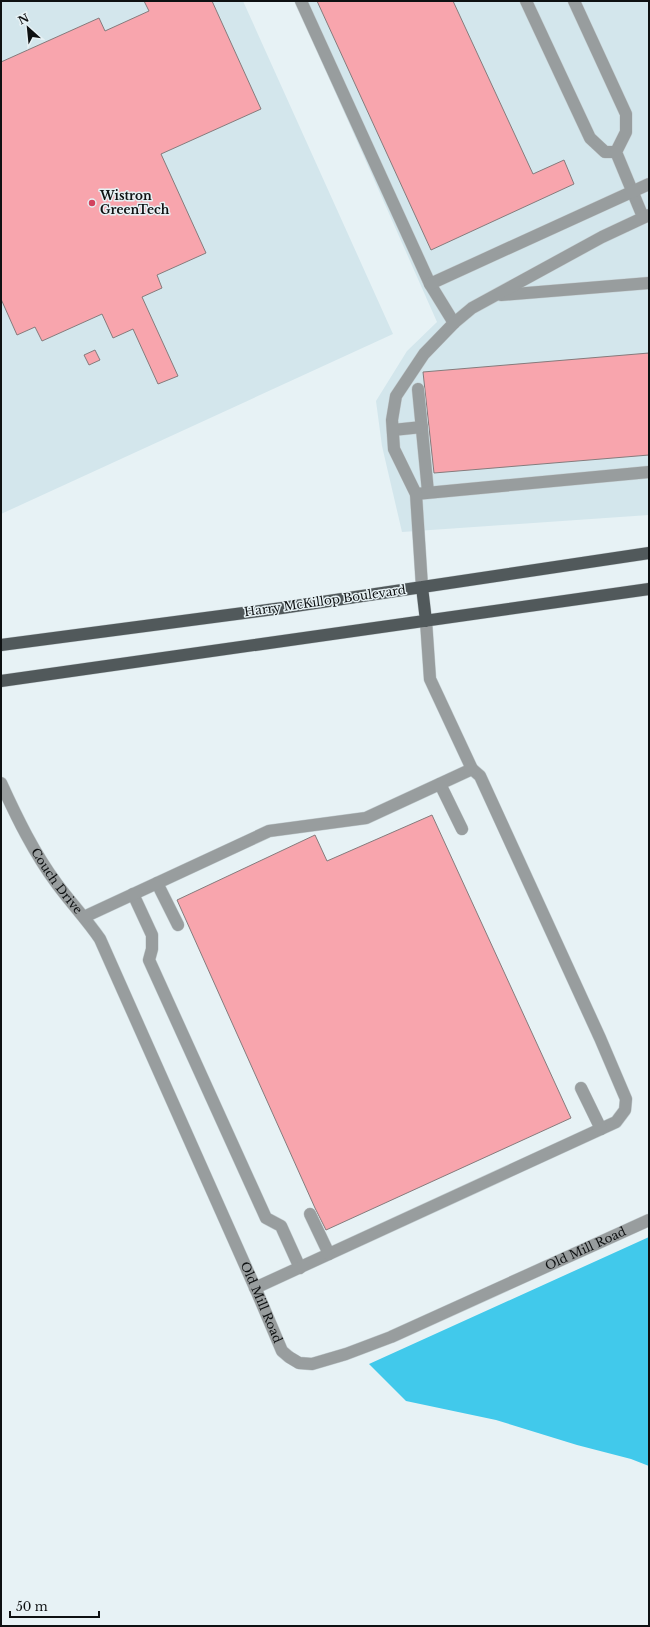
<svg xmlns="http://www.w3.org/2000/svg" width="650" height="1627" viewBox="0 0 650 1627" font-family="'Libre Baskerville',serif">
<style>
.built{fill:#d3e6ec}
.forest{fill:#41c9eb}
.building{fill:#f8a5ad;stroke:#857b7c}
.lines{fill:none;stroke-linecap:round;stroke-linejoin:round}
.minor-casing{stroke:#c4ced1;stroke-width:13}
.major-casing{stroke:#c4ced1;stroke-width:13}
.minor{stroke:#989d9e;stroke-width:12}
.major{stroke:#51595b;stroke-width:12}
.poi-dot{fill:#d2425e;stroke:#e7f2f5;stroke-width:1.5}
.labels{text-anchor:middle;stroke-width:3;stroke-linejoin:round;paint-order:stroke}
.poi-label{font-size:12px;font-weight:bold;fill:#0e1112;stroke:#e7f2f5;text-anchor:start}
.street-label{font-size:12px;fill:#0e1112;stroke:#e7f2f5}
</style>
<rect width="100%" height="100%" fill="#e7f2f5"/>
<!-- built -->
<path class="built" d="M1 1H243L393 334 1 514Z
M295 1H649V515L402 532 382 446 376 401 407 351 437 322Z"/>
<!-- forest -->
<path class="forest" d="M649 1237V1466L631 1459 577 1445 496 1420 406 1401 369 1364Z"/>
<!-- building -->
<path class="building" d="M144 1H212L261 109 161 154 206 253 157 275 162 288 142 297 178 376 158 384 133 329 113 338 102 314 42 341 35 327 17 335 1 299V62L99 18 105 31 149 11Z
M317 1H453L533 174 564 160 574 184 431 250Z
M95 350 100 360 89 365 84 355Z
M649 353V455L434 473 423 372Z
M432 815 571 1118 326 1230 315 1208 177 900 315 835 327 861Z"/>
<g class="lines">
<defs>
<g id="minor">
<path d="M301 1 430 284 454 323"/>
<path d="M526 1 590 138 605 152H616"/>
<path d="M574 1 626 114V132L616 152 643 217"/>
<path d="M430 284 649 184"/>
<path d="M501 295 649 283"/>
<path d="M418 389 428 492"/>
<path d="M393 430 422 427"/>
<path d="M416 494 649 472"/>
<path d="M422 587 416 494 394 449 392 420 396 396 424 354 454 323 472 308 602 237 649 215"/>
<path d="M426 621 430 679 472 769"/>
<path id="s1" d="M1 783C17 818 34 853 57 884 71 903 87 920 100 939L257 1292 282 1351 289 1357 299 1363 312 1364 346 1354 391 1337 649 1220"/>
<path d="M440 784 462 829"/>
<path d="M157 883 178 925"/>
<path d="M133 894 152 935V949L149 960 266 1218 281 1226 300 1268"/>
<path d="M84 917 269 831 366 818 472 769 480 776 600 1038 626 1099 625 1110 616 1122 255 1288"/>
<path d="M581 1088 601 1129"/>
<path d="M310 1214 329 1254"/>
</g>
<path id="major" d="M422 587 426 621
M1 645 282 608 649 553
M1 681 649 589"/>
</defs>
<!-- minor casing -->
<use href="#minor" class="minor-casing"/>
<!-- major casing -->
<use href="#major" class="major-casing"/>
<!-- minor -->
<use href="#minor" class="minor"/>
<!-- major -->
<use href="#major" class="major"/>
</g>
<!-- markers -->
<circle class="poi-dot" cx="92" cy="203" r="4"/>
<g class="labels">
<!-- poi labels -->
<g class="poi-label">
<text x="100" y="200">Wistron<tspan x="100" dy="14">GreenTech</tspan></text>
</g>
<!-- street labels -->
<g class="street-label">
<text transform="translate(325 601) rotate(-8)" y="4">Harry McKillop Boulevard</text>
<text dy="4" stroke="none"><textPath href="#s1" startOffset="113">Couch Drive</textPath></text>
<text dy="4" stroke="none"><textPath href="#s1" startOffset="967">Old Mill Road</textPath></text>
<text dy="4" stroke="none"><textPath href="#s1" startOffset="583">Old Mill Road</textPath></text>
</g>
</g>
<!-- border -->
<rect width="650" height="1627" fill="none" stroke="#0e1112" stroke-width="4"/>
<!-- north arrow -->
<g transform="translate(28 28) rotate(333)" stroke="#e7f2f5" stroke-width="3" paint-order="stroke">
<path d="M0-3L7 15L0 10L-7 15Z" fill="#0e1112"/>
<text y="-6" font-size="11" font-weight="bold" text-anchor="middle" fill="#0e1112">N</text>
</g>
<!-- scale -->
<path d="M10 1611v6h89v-6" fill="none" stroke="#0e1112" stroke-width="2"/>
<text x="16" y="1611" font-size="12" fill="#0e1112" stroke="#e7f2f5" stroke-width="3" paint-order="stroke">50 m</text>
</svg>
